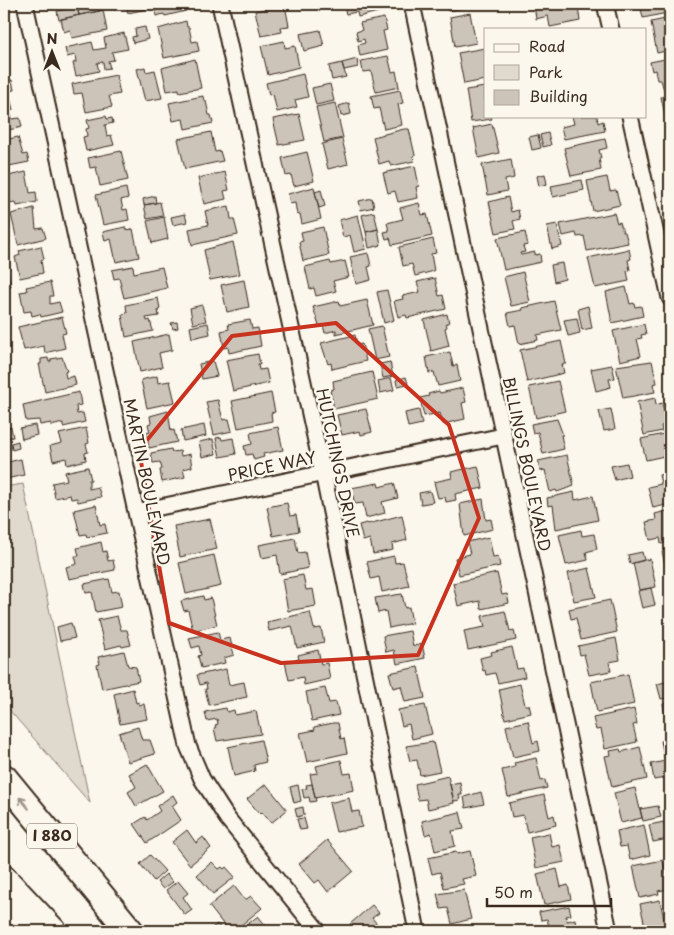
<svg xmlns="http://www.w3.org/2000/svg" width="674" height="935" viewBox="0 0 674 935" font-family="'Playpen Sans',sans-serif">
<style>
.green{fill:#dfd9ce;stroke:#8d8276}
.building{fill:#ccc4b9;stroke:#3b2a1e}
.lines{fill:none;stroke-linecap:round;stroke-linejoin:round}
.minor-casing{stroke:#3b2a1e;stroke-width:19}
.motorway-casing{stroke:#3b2a1e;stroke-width:30}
.minor{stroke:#fbf7ec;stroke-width:15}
.motorway{stroke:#fbf7ec;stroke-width:26}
.oneway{stroke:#9b9085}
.marked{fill:none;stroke:#c8321e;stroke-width:4;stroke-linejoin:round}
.labels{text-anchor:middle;stroke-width:5;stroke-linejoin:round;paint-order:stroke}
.shield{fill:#fbf7ec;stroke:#75685c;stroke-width:1}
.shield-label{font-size:15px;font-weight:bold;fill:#3b2a1e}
.street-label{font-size:16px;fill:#3b2a1e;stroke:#fbf7ec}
</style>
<rect width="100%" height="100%" fill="#fbf7ec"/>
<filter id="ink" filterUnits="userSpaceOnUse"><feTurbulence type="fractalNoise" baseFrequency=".02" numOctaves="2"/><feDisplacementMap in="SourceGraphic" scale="10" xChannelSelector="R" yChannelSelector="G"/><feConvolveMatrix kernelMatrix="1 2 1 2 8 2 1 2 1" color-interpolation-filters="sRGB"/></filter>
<g filter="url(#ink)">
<!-- green -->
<path class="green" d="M23 484 90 803 4 704V487Z"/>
<!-- building -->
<path class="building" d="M86 4H100V11L79 15 77 7Z
M113 4H122L123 7 114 10Z
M126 4H146L147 9 128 13Z
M154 4H184L186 11 165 16 164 14 156 16Z
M343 4H381L382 11 358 17 357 12 346 14Z
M446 4H482L448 11Z
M534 4H566L567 9 578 7 580 21 550 27 548 16 536 19Z
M640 4H665L667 13 643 18Z
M285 5 289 26 281 27 282 32 261 36 255 11Z
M77 7 79 15 59 20 57 11Z
M103 10 107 31 72 38 70 30 64 32 61 19Z
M470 13 476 43 455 47 450 17Z
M384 18 387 30 383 31 387 50 360 56 358 45 365 43 364 39 358 41 356 32 362 30 360 23Z
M670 18V50L657 53 651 22Z
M186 21 187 27H189L192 42 197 41 199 51 164 58 158 29Z
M145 27 148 39 133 43 132 37 136 36 135 29Z
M320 30 324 46 304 51 300 34Z
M124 33 128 49 112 52 114 60 108 61 110 68 104 69 103 62 97 63 99 71 76 76 73 63 76 62 75 55 67 57 65 48 92 42 94 50 106 48 104 38Z
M284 41 285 48 295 46 299 67 268 75 261 46Z
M4 43 7 53 4 54Z
M485 48V80L464 84 458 53Z
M388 56 392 72 396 71 399 87 376 92 371 71 363 72 361 61Z
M670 58V89L664 90 661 80H657L655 70 652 71 650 62Z
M195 59 201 88 179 92V89L167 91 162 68Z
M357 59 358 67 344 70 342 63Z
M342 63 346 77 332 80 329 66Z
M145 67 146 72 155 70 162 98 145 101 137 69Z
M4 69 7 81 12 80 14 90 4 92Z
M303 74 308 97 295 100 297 107 277 112 273 94 269 95 266 83Z
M116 75 120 94 109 96 112 107 86 112 82 93 74 94 72 84Z
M330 84 334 101 316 105 312 88Z
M485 87V116H491L492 119 471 122 466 90Z
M400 90 403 103 398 104 402 125 384 129 379 108 374 109 371 96Z
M670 95V128L668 129 661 97Z
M203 96 204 102 206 101 209 115H211L213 123 185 129 183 119 173 121 169 103Z
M10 97 13 110 10 111 12 119 20 118 22 127 4 131V98Z
M335 103 343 138 324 142 316 107Z
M349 103 351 114 341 116 339 106Z
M299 114 305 140 279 145 273 119Z
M106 116 107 119 112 118 113 123 105 125 107 136 111 135 114 145 86 151 83 137 87 136 86 129 89 128 87 120Z
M572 116H597L598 123 603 121 605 131 564 139 561 127 574 124Z
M492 124 499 153 479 158 473 128Z
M404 129H409L415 155 413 156 414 161 391 166 389 161 379 164 373 137Z
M211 132 215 152 220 151 223 161 185 169 178 139Z
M548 133 551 145 543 147 540 135Z
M538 135 541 148 532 150 529 137Z
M670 135V147H668L666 136Z
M18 137 23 155 27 154 29 162 4 167V140Z
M342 139 348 164 328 169 322 144Z
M605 139 607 148 599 150 601 158H599L601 170 571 176 564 148Z
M121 151 128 180 100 186 96 167 90 168 88 158Z
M307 152 314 181 294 186 291 175 286 176 282 158Z
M511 159 514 178 505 180 507 191 488 195 482 165Z
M415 166 419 186 416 187 418 198 398 202 395 191 388 193 383 173Z
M26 172 30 193 36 192 37 202 17 206 16 202 8 203 4 177Z
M225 172 229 190 224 191 226 199 204 204 198 178Z
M545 174 547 184 539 186 537 176Z
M607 177 610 191 616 190 620 205 593 211 587 181Z
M582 180 584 190 553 197 551 186Z
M314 187 321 219 302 224 300 214 297 215 295 203 290 204 288 194Z
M126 188 128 198 121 200 123 210 127 209 129 220 103 225 96 195Z
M321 190 325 206 319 208 315 192Z
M155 196 156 203 144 205 143 199Z
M508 197 511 212 518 210 520 219 513 221 515 229 496 233 489 202Z
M372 198 374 207 361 210 359 201Z
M160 202 163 216 147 219 144 205Z
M419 203 422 215 427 214 432 236 392 245 390 238 386 239 384 232 389 231 387 223 403 219 400 208Z
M229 206 231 219H234L238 235 192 245 189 229 208 225 205 211Z
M34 208 36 229 43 228 46 238 18 245 11 214Z
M374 212 378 229 366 232 362 215Z
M614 213 617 223 620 222 623 232H625L628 243 587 251 584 236 577 237 576 233 563 236 560 224Z
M185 214 187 222 173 225 171 217Z
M358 215 366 249 354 252 350 235 343 237 339 220Z
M164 217 168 239 152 243 147 221Z
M557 224 562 246 552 249 547 226Z
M125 227 126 230 133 229 139 257 116 262 111 239 105 241 103 232Z
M323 227 329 255 303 261 299 242 303 241 301 232Z
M378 229 381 245 369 248 366 232Z
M525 232 528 245 523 246 525 252 520 253 521 255 535 252V255L540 254 541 262 504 270 497 238Z
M433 239 436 253 431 254 434 271 415 276 412 264 403 266 399 247Z
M233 242 240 274 210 280 204 250Z
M41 246 44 259 41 260 43 273 20 278 15 257 20 255 19 251Z
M629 249 631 259 628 260 630 270 627 271 629 281 595 288 588 258Z
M368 253 371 266 368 267 371 280 356 284 350 257Z
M330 261 331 264 345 261 349 277 333 281 336 291 316 296 314 288 310 289 305 267Z
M562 263 565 279 554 282 551 265Z
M133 266 134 273 162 267 167 288 124 298 119 278 114 279 112 270Z
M7 270 11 286 4 287V271Z
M523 272 530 302 511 306 504 277Z
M435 278 439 296 443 295 446 309 407 318 406 315 398 317 394 301 403 299 402 296 420 292 417 282Z
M244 280 249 307 227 312 221 285Z
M50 282 53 296H50V304L59 302 62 312 41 317 40 314 32 316 31 311 24 312 20 292 27 291 26 287Z
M626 287 630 304 634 303 635 307 641 306 643 316 612 323 606 292Z
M387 290 394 320 384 323 377 292Z
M158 298 160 309 158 310 159 316 146 318 147 321 150 320 153 331 126 337 122 315 127 313 126 305Z
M367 300 373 325 336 334V330L325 333 323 325 319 326 313 307 339 301 340 306Z
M554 301 561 330 537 335 538 340 519 344 515 325 510 326 507 313 523 310 522 308Z
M202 305 206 321 193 324 190 308Z
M588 306 592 328 582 330 578 309Z
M447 314 449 323H446L447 327 445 328 449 346 431 351 424 320Z
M62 317 66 333 62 334 65 348 45 353 44 346 24 350 18 327Z
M577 318 580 333 568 336 564 320Z
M250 320 252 329 258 328 261 346 229 353 228 347 224 348 221 331 229 329 228 324Z
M177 322 178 328 173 329 171 323Z
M208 323 210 334 192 338 190 327Z
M644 324 646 334 641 335 642 338 637 339 641 356 620 361 613 331Z
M382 326 389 357 375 360 368 329Z
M169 334 172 350 159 353 162 367 140 372 134 342Z
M355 335 357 345 362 344 366 361 332 369 331 363 328 364 321 343Z
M561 341 566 364H562L564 373 527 382 520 350Z
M450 352 453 366 457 365 460 381 438 386 434 372 429 373 426 357Z
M258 354 260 364H258L259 370 266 369 269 383 233 391 226 360Z
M62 357 67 371 65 372 66 378 74 376 76 385 45 392 39 364H41V359L48 358 49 362 51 361V359Z
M213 361 217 376 202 379 199 364Z
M652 361 657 383 653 384 655 392 623 398 616 366Z
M390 362 393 376 383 378 380 364Z
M612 365 615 378 609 379 611 387 596 391 591 369Z
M372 372 378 399 334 409 330 390 334 389 333 381Z
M157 376 158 383 170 381 175 402 147 408 141 380Z
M406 377 408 384 397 386 396 380Z
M391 378 394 390 380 393 378 381Z
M558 381 565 411 536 418 529 387Z
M463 388 466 402 462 403 465 419 443 424 440 413 424 416 420 398 429 396 428 394 439 391 440 393Z
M79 392 81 405 76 406 77 414 83 413 85 422 63 427V423L51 426V423L40 425 39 420 26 421 23 405Z
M271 393 275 412 271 413 272 421 238 428 232 401Z
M655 398 656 405 662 403 667 424 661 426 662 431 644 435 637 402Z
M218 400 223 420 229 419 232 431 214 435 206 402Z
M366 409 372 432 361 435 360 431 342 435 337 415Z
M611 409 615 429 604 431 599 411Z
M419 410 422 424 408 427 405 413Z
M168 411 171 431 174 430 177 442 149 448 146 433 150 432 148 424 151 423 150 416Z
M557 419 563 435H561L564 449 543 454 538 432 533 433 531 424Z
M35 425 37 435 22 439 20 428Z
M204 425 206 436 183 441 181 430Z
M11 427 13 437 4 439V429Z
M278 427 283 450 263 454 264 457 254 460 252 454 246 455 244 446 252 444 250 433Z
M86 428 89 443 86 444 88 452 85 453 86 460 67 465 66 458 53 461 50 446 62 443 59 434Z
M664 434 669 455 646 460 641 439Z
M221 437 222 440 233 438 236 454 220 457 216 438Z
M213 439 216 454 202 457 199 442Z
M18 441 19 448 12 450 11 443Z
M171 449 172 452 180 451 181 456 190 454 192 467 183 469 185 477 162 482 160 470 162 469 160 462 153 463 151 453Z
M567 455 574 486 557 492 556 490 550 492 545 470 540 471 538 461Z
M21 459 24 475 6 479 4 463Z
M627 463 630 476 615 480 611 466Z
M478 466 483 488 455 494 456 500 446 502 445 497 438 498 434 482 452 478 451 472Z
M88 467 91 480H89V489L98 487 101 497 78 502 77 498 71 499 70 495 55 498 52 483 67 480 65 472Z
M670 473V504L653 508 648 487 661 484 659 475Z
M378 483 379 487 394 483 398 498 382 502 385 513 366 518 363 503 355 504 351 488Z
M430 491 433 502 421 504 419 493Z
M574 492 575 500 593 496 598 520 556 529 553 505 548 506 547 498Z
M483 499 486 520 491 519 493 529 464 536 460 504Z
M287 503 290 516 296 515 299 531 273 536 267 507Z
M96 505 100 525 105 524 107 533 87 537 86 534 80 535 74 510Z
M670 510V542L661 544 660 538 650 540 646 522 656 520 655 514Z
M402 515 407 540 392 544 393 550 373 554 370 539 363 541 359 525 367 523 368 524Z
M210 519 217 549 180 557 174 526Z
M581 530 582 536 594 534 597 549 586 552 588 560 566 565 559 535Z
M489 537 493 557 498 556 500 566 459 575 455 558 470 554 467 542Z
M295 538 298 553 305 552 308 568 280 574 277 555 262 558 259 545Z
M101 542 103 552 106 551 108 561 113 560 115 570 69 579 66 567 77 564 75 556H79L77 548Z
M670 550V581H669L662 552Z
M642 552 644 560 630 564 628 555Z
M214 555 221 586 186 594 179 563Z
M394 556 395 563 403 562 409 586 382 592 379 577 371 579 367 562Z
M650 559 656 587 639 590 633 563Z
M589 568 596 597 574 601 568 573Z
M497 573 502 595 507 594 509 603 481 609 480 601 458 606 453 583Z
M303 575 306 590 313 589 316 606 288 611 282 579Z
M109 579 112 592 119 591 122 607 96 612 92 592 86 593 84 584Z
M651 588 655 605 642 608 638 591Z
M402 594 405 608 409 607 412 623 389 628 386 611 378 613 375 598Z
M203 596 204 600 211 598 217 625 193 631 188 610 184 611 181 601Z
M610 600 617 632 581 640 576 618 571 619 569 609Z
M505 611 510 631 514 630 516 640 468 650 464 631 485 627 482 616Z
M310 612 314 629 321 628 324 642 297 648 292 626 269 631 267 622Z
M117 616 121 630H127L131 645 122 647 121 645 105 649 98 620Z
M71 623 75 638 60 641 57 627Z
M410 631 413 646 422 644 425 658 397 664 394 650 386 652 383 636Z
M218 632 220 640 230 638 234 655 224 658 225 663 201 668 198 656 201 655 199 646 192 648 189 638Z
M616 638 620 660 609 662 611 671 589 675 584 654 580 655 578 646Z
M512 647 517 669 523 668 525 677 498 683 495 673 486 675 485 670 483 671 480 658 492 655 491 652Z
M318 650 321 664 327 663 330 679 304 685 303 677 289 680 285 662 299 659 298 655Z
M124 651 128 666 136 667 139 681 102 689 97 665 100 664 98 657Z
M418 667 425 698 405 702 401 686 393 688 389 673Z
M226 669 229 685 244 682 247 697 209 705 205 689H207L206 683 200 685 197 675Z
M628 674 634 704 597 712 591 682Z
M670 681V697L661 699 657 684Z
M520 684 525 705H529L531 713 505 719 499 689Z
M325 688 329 703 336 702 339 715 312 721 306 692Z
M133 689 136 703 139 702V705L144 704 147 719 120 724 114 694Z
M670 702V720L666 721 663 704Z
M425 705 432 734 412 739 409 724 402 726 398 710Z
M226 708 227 712 234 710 235 715 256 711 261 734 217 741 214 728 216 727 215 725 218 724 217 719 207 721 205 712Z
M634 709 637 724 633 725 637 742 605 749 601 729 596 730 593 718Z
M528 721 533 743 538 741 540 751 513 757 506 726Z
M333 723H338L341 739 344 738 347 753 307 762 300 733 315 730 314 727Z
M138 727 142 740H150L155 754 128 762 119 733Z
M670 739V777L654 780 651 764 665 761 661 741Z
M261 740 266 762 254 765 255 771 234 776 228 747Z
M433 742 440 771 420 775 417 760 410 761 406 746Z
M640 747 647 779 612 787 605 756 611 755 610 751 620 749 621 752Z
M536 758 541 781 545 780 547 788 508 797 502 770 515 767 514 763Z
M341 760 344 774 351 773 354 790 315 798 310 774 318 773 316 766Z
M147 764 163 791 136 806 128 792 136 787 129 774Z
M448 776 454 803 428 809 426 799 418 800 415 784Z
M460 782 462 795H459L460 800 454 801 450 784Z
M266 784 287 810 271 823 262 812 260 814 247 799Z
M312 784 316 801 310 802 309 797 304 798 302 789 307 788 306 785Z
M298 785 301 801 294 803 290 787Z
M635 788 642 818 621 823 614 793Z
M481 792 484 804 466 808 464 797Z
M173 795 177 802 172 806 181 820 147 843 134 824 145 817 147 820 160 811 157 806Z
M544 795 549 817 554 815 556 825 527 832 523 815 512 817 509 803Z
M349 798 352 812 359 811 362 827 336 832 329 803Z
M658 806 661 817 643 821 640 809Z
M303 807 304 815 297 817 295 809Z
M460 812 464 829 452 831 455 846 435 851 431 833 425 835 422 821Z
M304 818 307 829 300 830 297 819Z
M664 822 668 839 653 842 649 825Z
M644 825 650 855 630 860 627 846 620 847 617 831Z
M187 830 196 843 203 837 211 848 190 865 172 842Z
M549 833 552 847 560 845 564 862 536 868 530 837Z
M327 840 353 871 328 892 319 880 315 883 299 864Z
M470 851 476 876 462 879 464 884 444 888 440 872 432 874 428 858 456 852 457 854Z
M150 855 165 871 154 881 140 864Z
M663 860 669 889 658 891 659 894 640 898 633 866Z
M212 862 219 869 222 867 224 869 226 867 235 877 213 894 197 875Z
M557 869 561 887 568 885 571 899 544 905 537 874Z
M166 874 173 882 163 889 157 882Z
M178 881 188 893 183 897 192 910 185 915 166 890Z
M234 886 245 900 251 896 262 908 235 930 231 926 227 929 209 906Z
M464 890 471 919 452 924 448 908 441 909 437 894Z
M660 900 666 929 646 931 640 904Z
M372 905 379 913 372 918 383 931H356L350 924Z
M569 906 571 915 566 916 567 921 575 919 577 931H550L547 919 541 920 539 912Z
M258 916 267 927 270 925 272 928 275 926 279 931H239Z
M217 924 223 931H208Z
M472 926 473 930 482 928 483 931H450Z"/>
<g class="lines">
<defs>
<path id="minor" d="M25 4 136 512 188 746 202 779 227 818 318 931
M220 4 323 473 417 931
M412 4 609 931
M605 4 611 29
M630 116 670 298
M136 512 503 436"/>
<path id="motorway" d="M4 778 130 931
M4 879 53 931
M4 900 26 931"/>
</defs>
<!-- minor casing -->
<use href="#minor" class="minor-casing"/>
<!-- motorway casing -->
<use href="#motorway" class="motorway-casing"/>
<!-- minor -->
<use href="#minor" class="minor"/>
<!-- motorway -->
<use href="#motorway" class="motorway"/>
</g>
<!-- one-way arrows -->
<defs><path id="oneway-shaft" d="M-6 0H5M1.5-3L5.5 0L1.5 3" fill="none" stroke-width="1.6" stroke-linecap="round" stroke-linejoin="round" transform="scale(1.25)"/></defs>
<use class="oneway" href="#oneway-shaft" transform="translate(24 803) rotate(-130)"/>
</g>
<!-- marked area -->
<path class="marked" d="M336 323 449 425 479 518 418 655 281 663 169 623 139 450 232 336Z"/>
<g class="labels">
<!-- shield labels -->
<rect class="shield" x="27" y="823.5" width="50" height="25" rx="4"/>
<g class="shield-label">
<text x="52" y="841">I 880</text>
</g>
<!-- street labels -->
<g class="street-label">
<text transform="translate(338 463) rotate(78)" y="6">HUTCHINGS DRIVE</text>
<text transform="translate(527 464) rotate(78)" y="6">BILLINGS BOULEVARD</text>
<text transform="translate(272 466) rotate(-12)" y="6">PRICE WAY</text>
<text transform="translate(147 482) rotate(78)" y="6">MARTIN BOULEVARD</text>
</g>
</g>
<!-- margin -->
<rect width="674" height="935" fill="none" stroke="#fbf7ec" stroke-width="20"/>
<rect x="10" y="10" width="654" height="915" fill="none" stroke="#3b2a1e" stroke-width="2" filter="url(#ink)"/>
<!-- legend -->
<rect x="484" y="28" width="162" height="90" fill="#fbf7ec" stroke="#aea59a"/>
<rect x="494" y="44" width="25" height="8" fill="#fbf7ec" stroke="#aea59a"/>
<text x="529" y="52" font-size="15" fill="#3b2a1e">Road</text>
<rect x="494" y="65" width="25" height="15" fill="#dfd9ce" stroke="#aea59a"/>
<text x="529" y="78" font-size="15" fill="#3b2a1e">Park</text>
<rect x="494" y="90" width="25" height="15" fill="#ccc4b9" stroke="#aea59a"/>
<text x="529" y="102" font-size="15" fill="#3b2a1e">Building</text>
<!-- north arrow -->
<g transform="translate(52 52)" stroke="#fbf7ec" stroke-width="4" paint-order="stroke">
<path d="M0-4L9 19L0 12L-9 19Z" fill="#3b2a1e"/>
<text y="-8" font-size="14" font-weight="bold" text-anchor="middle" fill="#3b2a1e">N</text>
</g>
<!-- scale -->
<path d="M487 898v8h124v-8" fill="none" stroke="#3b2a1e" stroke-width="2.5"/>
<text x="494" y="898" font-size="15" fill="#3b2a1e" stroke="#fbf7ec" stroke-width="4" paint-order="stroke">50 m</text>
</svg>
